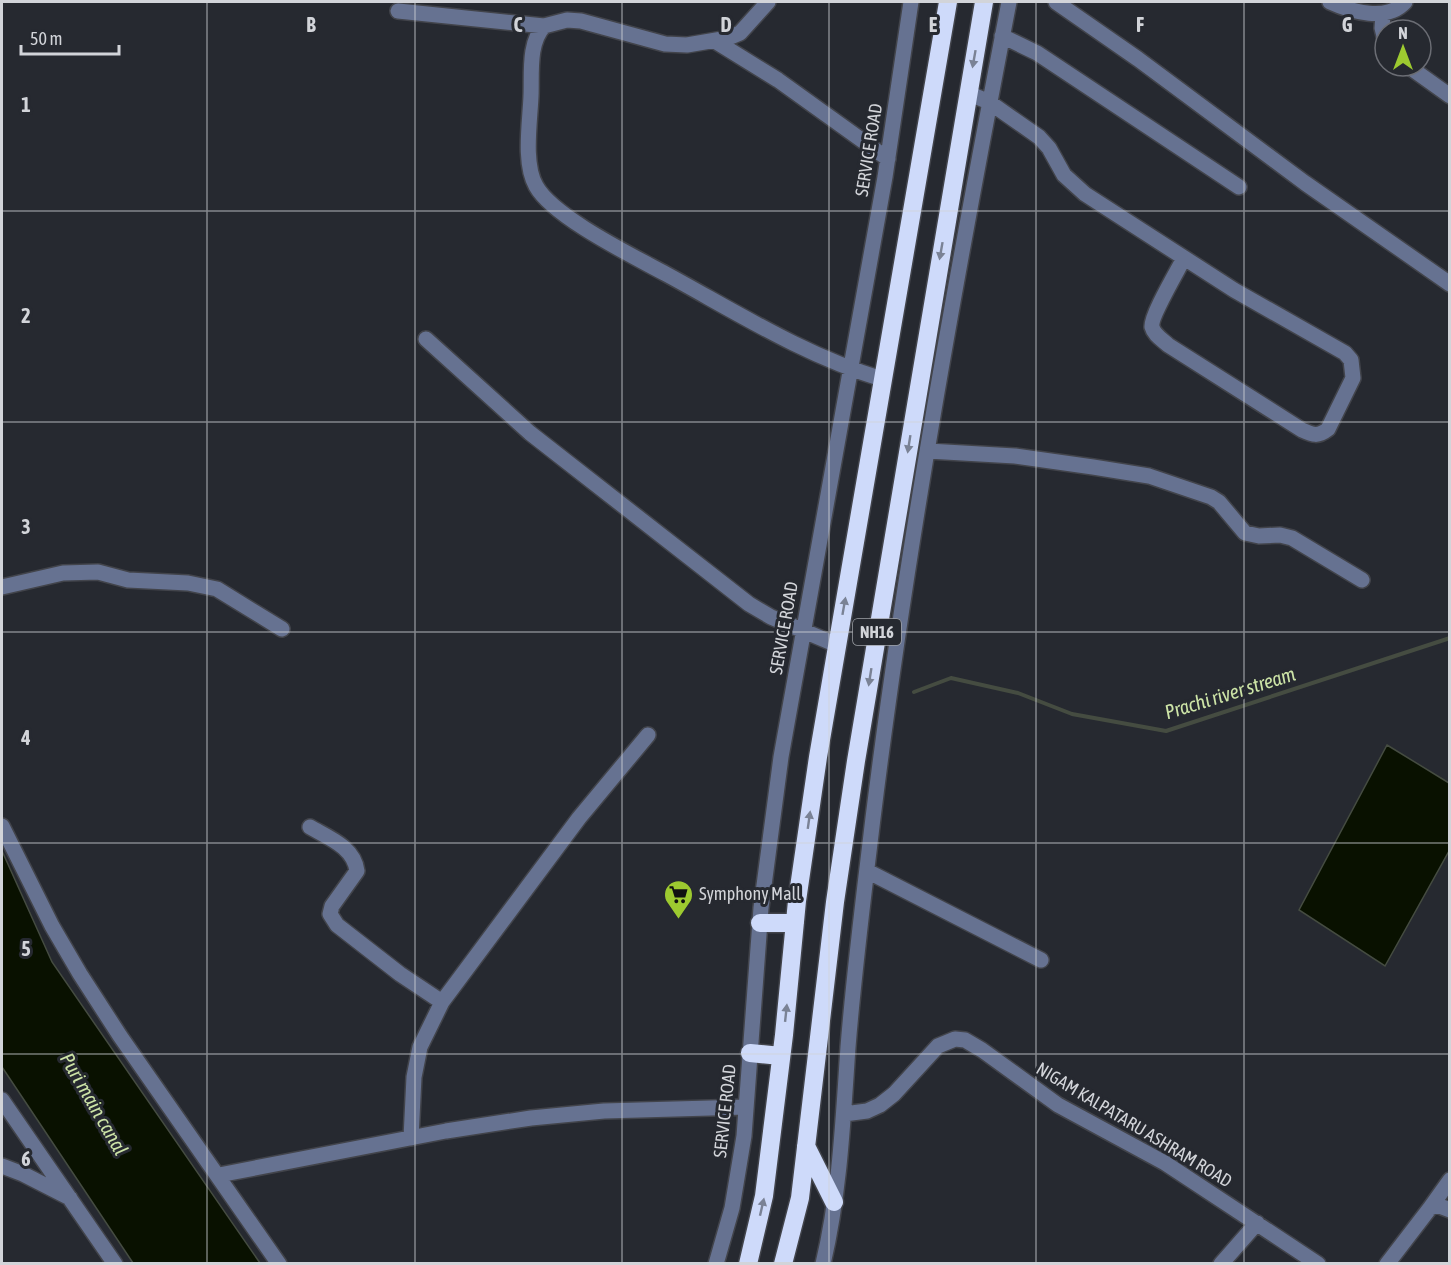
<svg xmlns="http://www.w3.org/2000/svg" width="1451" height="1265" viewBox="0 0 1451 1265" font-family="'Asap Condensed',sans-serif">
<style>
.water{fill:#091100;stroke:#454c41;stroke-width:1.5}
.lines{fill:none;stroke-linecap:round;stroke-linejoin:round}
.stream{stroke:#454c41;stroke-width:4}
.minor-casing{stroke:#42444b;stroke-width:18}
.highway-casing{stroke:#42444b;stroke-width:21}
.minor{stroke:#667291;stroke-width:15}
.highway{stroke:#cedafa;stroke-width:18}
.oneway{fill:#7a8295}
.grid{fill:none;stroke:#d2d4d9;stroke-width:1.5;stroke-opacity:0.55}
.labels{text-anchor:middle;stroke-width:6;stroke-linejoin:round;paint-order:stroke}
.shield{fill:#262930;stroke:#9ea1a6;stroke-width:1.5}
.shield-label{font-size:16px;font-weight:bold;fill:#d2d4d9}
.street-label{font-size:18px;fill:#d2d4d9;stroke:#262930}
.poi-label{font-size:18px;fill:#d2d4d9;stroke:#262930;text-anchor:start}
.water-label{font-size:20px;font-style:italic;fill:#cde4a7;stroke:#262930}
.grid-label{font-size:20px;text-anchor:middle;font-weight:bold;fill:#d2d4d9;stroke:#262930;stroke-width:6;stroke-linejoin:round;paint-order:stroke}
</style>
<rect width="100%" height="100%" fill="#262930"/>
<!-- water -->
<path class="water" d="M1387 745 1449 783V851L1385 966 1299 910Z
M2 851 52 962 260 1263H133L2 1067Z"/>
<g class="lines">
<!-- stream -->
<path class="stream" d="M914 692 951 678 1018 693 1072 714 1166 731 1450 638"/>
<defs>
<path id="minor" d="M768 2 740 33 728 38 687 45 665 44 581 21 567 20 544 26C528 43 532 74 531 96 530 122 523 163 536 186 553 217 633 256 666 274 736 312 805 356 882 379
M1056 2 1138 59 1305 183 1450 284
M1330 2C1352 12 1387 22 1405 2
M398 11 544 26
M1383 14 1382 28 1385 40
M1002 36 1037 53 1239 187
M715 41 778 80 888 159
M1408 66 1450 96
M968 93 989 102 1039 137 1049 148 1064 175 1085 194 1234 290 1345 353 1351 360 1353 378 1328 429C1318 437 1313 435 1302 430L1168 345C1163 340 1154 335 1152 327 1150 317 1178 270 1184 258
M426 339 530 433 749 604 771 617 837 645
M928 451 1015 456 1093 467 1149 476 1211 497 1219 502 1245 533 1259 536 1280 535 1292 538 1362 580
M2 587 63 573 98 572 128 580 188 583 217 589 282 629
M2 826 52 926 80 974 120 1036 279 1264
M310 827C329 838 354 847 357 871L332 906 330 914 337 925 400 974 442 1002
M867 871 1041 960
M2 1100 115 1264
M844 1114 867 1111 880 1105 894 1094 938 1046 955 1039 965 1040 982 1050 1058 1105 1165 1163 1318 1264
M411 1138 414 1077 420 1047 442 1002 579 818 648 735
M2 1166 23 1174 70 1198
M219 1175 446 1131 531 1118 604 1111 746 1107
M1430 1208 1450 1180
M716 1264 732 1208 744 1136 761 908 781 757 885 177 911 2
M823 1264C840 1192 843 1120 848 1047 854 971 864 894 873 818 907 544 957 272 1009 2
M1221 1264 1257 1223
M1387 1264 1430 1208 1437 1205 1450 1210"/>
<path id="highway" d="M760 923H795
M750 1053 781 1056
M806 1146 834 1202
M748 1264 764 1196 784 1035 797 901 818 757 948 2
M783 1264 800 1198 835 902 856 761 984 2"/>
</defs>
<!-- minor casing -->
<use href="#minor" class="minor-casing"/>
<!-- highway casing -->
<use href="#highway" class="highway-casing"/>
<!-- minor -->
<use href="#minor" class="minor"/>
<!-- highway -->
<use href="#highway" class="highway"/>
</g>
<!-- one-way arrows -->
<defs><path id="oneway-solid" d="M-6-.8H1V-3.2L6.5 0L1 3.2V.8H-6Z" transform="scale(1.5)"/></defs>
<g class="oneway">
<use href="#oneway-solid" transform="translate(974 59) rotate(100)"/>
<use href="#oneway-solid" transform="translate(941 251) rotate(100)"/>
<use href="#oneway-solid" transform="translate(909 444) rotate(99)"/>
<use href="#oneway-solid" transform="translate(844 606) rotate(-80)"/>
<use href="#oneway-solid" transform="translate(870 677) rotate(99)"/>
<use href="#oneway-solid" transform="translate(809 820) rotate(-82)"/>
<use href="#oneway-solid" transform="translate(786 1013) rotate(-84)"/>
<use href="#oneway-solid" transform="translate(762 1207) rotate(-77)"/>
</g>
<!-- grid -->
<path class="grid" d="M207 2V1264M415 2V1264M622 2V1264M829 2V1264M1036 2V1264M1244 2V1264M2 211H1450M2 422H1450M2 632H1450M2 843H1450M2 1054H1450"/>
<!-- icons -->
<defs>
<symbol id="supermarket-pin" viewBox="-11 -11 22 30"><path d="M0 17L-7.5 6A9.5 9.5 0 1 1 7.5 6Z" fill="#9dca30" stroke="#262930"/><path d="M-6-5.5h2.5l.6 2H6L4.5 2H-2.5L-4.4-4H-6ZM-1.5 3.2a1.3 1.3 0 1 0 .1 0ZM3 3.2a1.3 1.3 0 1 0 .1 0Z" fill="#111"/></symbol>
</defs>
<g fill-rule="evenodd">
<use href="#supermarket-pin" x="662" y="878" width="33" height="45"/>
</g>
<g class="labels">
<!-- shield labels -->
<rect class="shield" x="853" y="619" width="48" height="26" rx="4.5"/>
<g class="shield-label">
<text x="877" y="638">NH16</text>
</g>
<!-- street labels -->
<g class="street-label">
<text transform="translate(869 150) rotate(-81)" y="6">SERVICE ROAD</text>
<text transform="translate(784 628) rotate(-80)" y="6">SERVICE ROAD</text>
<text transform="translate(725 1111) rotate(-84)" y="6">SERVICE ROAD</text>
<text transform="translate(1134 1125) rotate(31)" y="6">NIGAM KALPATARU ASHRAM ROAD</text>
</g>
<!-- poi labels -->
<g class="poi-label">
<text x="699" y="900">Symphony Mall</text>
</g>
<!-- water labels -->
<g class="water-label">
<text transform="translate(1230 693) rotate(-17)" y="7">Prachi river stream</text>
<text transform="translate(94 1104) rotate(60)" y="7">Puri main canal</text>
</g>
</g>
<g class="grid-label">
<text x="311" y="32">B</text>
<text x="518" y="32">C</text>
<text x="726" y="32">D</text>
<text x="933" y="32">E</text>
<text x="1140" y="32">F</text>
<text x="1347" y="32">G</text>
<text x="26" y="112">1</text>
<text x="26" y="323">2</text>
<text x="26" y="534">3</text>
<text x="26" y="745">4</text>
<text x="26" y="956">5</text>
<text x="26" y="1166">6</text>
</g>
<!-- border -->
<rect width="1451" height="1265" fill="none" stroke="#d2d4d9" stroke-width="6"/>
<!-- north arrow -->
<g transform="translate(1403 48)"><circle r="28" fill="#262930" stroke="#6b6d74" stroke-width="1.5"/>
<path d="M0-4.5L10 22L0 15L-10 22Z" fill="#9dca30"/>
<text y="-9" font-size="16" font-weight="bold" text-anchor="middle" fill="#d2d4d9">N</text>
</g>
<!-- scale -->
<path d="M21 45v9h98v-9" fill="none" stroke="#d2d4d9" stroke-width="3"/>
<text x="30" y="45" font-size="18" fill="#d2d4d9" stroke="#262930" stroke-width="4.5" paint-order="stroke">50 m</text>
</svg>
